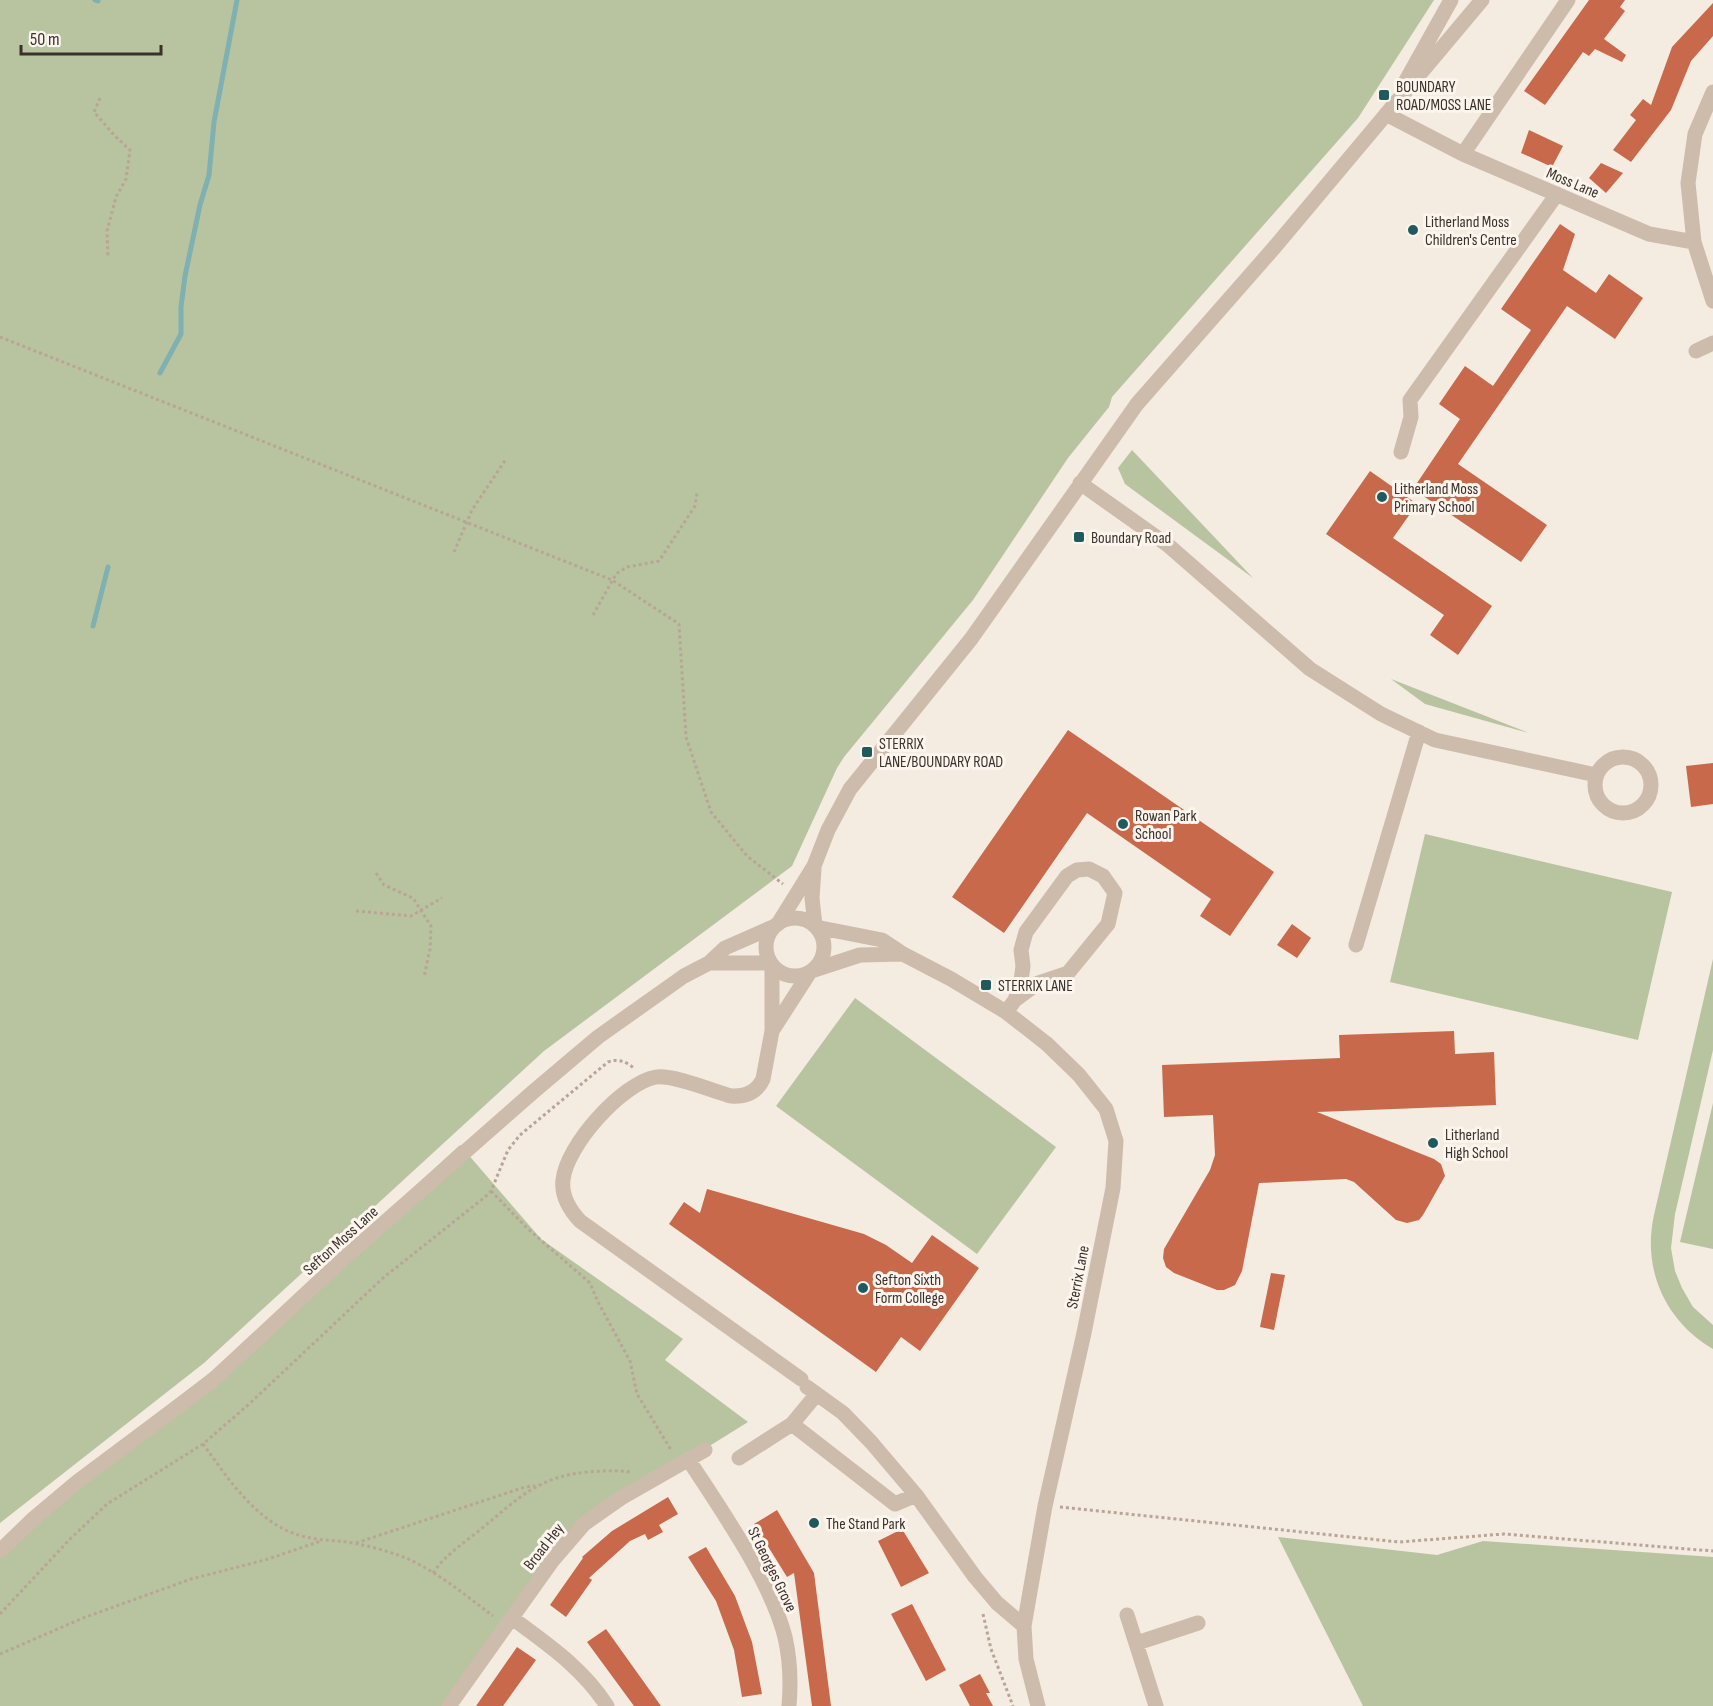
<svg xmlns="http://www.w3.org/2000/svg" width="1713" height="1706" viewBox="0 0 1713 1706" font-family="'Sofia Sans Condensed',sans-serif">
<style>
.green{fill:#b8c4a0}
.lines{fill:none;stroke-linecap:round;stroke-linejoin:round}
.stream{stroke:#7fb0b2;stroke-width:5}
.building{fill:#c8694b}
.path{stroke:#b9a596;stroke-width:3;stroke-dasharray:3 3;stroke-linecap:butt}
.minor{stroke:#cdbbac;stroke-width:15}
.poi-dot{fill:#1f5a5e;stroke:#fbf5ee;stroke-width:2}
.labels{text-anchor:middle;stroke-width:6;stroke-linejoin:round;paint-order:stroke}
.poi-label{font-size:16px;fill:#3b302b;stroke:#fbf5ee;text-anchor:start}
.street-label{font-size:16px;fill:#3b302b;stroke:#fbf5ee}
</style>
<rect width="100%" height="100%" fill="#f4ebe1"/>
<!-- green -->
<path class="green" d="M0 0H1434L1358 118 1112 397 1109 407 1068 458 973 600 844 757 837 768 792 866 544 1051 204 1363 0 1523Z
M1132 450 1253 578 1125 484 1118 468Z
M1391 679 1529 733 1425 704Z
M1425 834 1672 892 1638 1040 1390 982Z
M1713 959V1050L1675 1214 1671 1248 1675 1271 1682 1288 1693 1307 1713 1325V1349C1665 1321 1642 1269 1654 1215Z
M855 998 1056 1147 977 1254 776 1106Z
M1713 1103V1249L1680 1242Z
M460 1145 541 1239 683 1339 665 1360 748 1422 584 1524 449 1706H0V1544L74 1477 212 1371Z
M1278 1537 1437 1555 1483 1541 1713 1557V1706H1363Z"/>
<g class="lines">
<!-- stream -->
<path class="stream" d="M95 0 98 1
M160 373 181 334V307L185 276 200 205 209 175 214 122 237 0
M93 626 108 567"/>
</g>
<!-- building -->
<path class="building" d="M1589 0H1625L1620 7 1625 11 1604 39 1626 55 1622 62 1595 49 1589 56 1583 52 1545 105 1524 91Z
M1713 3V36L1691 61 1671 110 1631 162 1613 150 1636 120 1630 115 1643 99 1651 105 1672 47Z
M1529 130 1563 146 1552 167 1521 153Z
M1601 163 1623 173 1606 193 1589 178Z
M1560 224 1575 234 1563 270 1596 293 1609 274 1643 298 1615 339 1567 306 1458 464 1547 525 1521 562 1413 489 1460 419 1439 404 1465 366 1493 386 1531 330 1501 309Z
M1370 471 1417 504 1393 538 1492 606 1458 655 1430 635 1444 615 1326 534Z
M1068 730 1274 872 1230 936 1200 916 1211 899 1087 813 1004 933 952 897Z
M1713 763V804L1691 807 1686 766Z
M1292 924 1311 938 1297 958 1277 945Z
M1454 1031 1455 1054 1494 1052 1496 1105 1317 1112 1434 1159 1441 1164 1445 1176 1423 1215 1419 1220 1407 1223 1396 1220 1354 1182 1346 1179 1259 1183 1242 1271 1235 1285 1224 1290H1217L1174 1273 1166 1267 1163 1258 1164 1249 1210 1170 1215 1155 1213 1115 1164 1117 1162 1065 1340 1058 1339 1035Z
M707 1189 864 1234 886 1245 912 1263 932 1235 979 1268 920 1351 901 1337 876 1372 669 1224 684 1202 700 1213Z
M1271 1273 1285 1275 1274 1330 1260 1327Z
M668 1497 678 1514 659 1525 663 1532 648 1540 645 1534 630 1541 589 1578 592 1580 566 1617 550 1605 583 1558 582 1557 612 1531Z
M777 1510 814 1573 831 1706H812L794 1573 787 1577 754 1524Z
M902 1529 929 1573 901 1587 878 1541Z
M706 1547 735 1596 752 1642 762 1694 742 1697 734 1650 716 1601 688 1557Z
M912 1604 946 1670 926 1681 891 1614Z
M606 1629 661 1706H634L587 1642Z
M517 1647 536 1660 503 1706H476Z
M980 1674 990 1693H986L993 1706H970L959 1685Z"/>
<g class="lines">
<!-- path -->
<path class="path" d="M100 98 94 112 115 136 130 150 126 179 116 197 107 231 108 257
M0 337 612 580 679 624 686 737 711 812 747 856 783 884
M454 552 472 510 506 459
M593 615 616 574 627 567 659 561 695 506 697 493
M376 873 384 885 413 898 431 926 430 949 424 977
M356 911 411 916 442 898
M491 1191 527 1228 590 1283 598 1302 630 1361 637 1394 671 1450
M203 1444C230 1481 261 1530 311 1538 320 1540 329 1540 338 1541 359 1543 381 1549 401 1556 434 1569 464 1594 493 1616
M1060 1507 1399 1542 1504 1534 1713 1551
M356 1543 525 1487 535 1486
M433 1573C445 1555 464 1543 481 1529 518 1499 538 1476 588 1472 602 1471 616 1470 630 1472
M0 1614 70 1539 107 1504 203 1444 248 1405 383 1278 485 1197 491 1191 508 1150 520 1135 608 1062C618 1058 627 1062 635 1069
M983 1614 991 1649 1013 1706
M0 1654 83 1618 191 1579 265 1560 321 1541"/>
<!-- minor -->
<path class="minor" d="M1403 86 1451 0
M1713 92 1695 134 1688 183 1694 242 1713 301
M1386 114 1463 154 1649 234 1694 242
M1463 154 1568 0
M1696 351 1713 343
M1401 452 1411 417 1410 400 1557 194
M1080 483 1169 546 1310 669 1381 714 1435 740 1596 775
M1595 785a28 28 0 1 1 56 0a28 28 0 1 1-56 0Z
M814 869 812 898 815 926
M766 947a29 29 0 1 1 58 0a29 29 0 1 1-58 0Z
M778 924 814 866 828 830 850 789 971 639 1137 404 1273 249 1482 0
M816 927 882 940 903 954 951 979 1006 1012 1047 1044 1079 1075 1106 1109 1116 1141 1113 1188 1084 1333 1045 1506 1024 1626 1026 1659 1038 1706
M1356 945 1419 732
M709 963H771
M772 965V1031L763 1079C757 1092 746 1097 731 1096 713 1091 672 1074 656 1077 622 1083 566 1146 563 1180 561 1196 569 1209 580 1221L801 1379
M814 970 860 955 903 954
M1006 1012 1015 1000 1038 983 1068 973 1108 924 1115 893 1103 876 1089 869 1077 870 1067 876 1026 932 1021 950 1023 966 1021 981 1015 1000
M772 1031 810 972
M807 1387 843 1413 871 1442 916 1495 975 1577 997 1603 1024 1626
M816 1395 792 1424 895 1504 916 1495
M739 1458 792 1424
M688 1459C721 1510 770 1579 785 1637 790 1659 791 1683 789 1706
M0 1551 33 1519 77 1482 212 1381 342 1260 533 1092 598 1037 684 976 709 963 725 948 775 926
M1127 1615 1156 1706
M512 1618C547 1644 583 1668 607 1706
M1137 1643 1198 1623
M449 1706 553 1560 584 1524 621 1498 705 1450"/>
</g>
<!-- markers -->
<g class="poi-dot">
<rect x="1378" y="89" width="12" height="12" rx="3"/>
<circle cx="1413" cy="230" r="6"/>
<circle cx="1382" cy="497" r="6"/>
<rect x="1073" y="531" width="12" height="12" rx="3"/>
<rect x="861" y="746" width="12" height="12" rx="3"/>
<circle cx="1123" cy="824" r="6"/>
<rect x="980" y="979" width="12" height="12" rx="3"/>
<circle cx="1433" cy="1143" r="6"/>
<circle cx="863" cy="1288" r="6"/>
<circle cx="814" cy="1523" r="6"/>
</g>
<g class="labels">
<!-- poi labels -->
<g class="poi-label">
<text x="1396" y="92">BOUNDARY<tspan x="1396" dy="18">ROAD/MOSS LANE</tspan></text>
<text x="1425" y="227">Litherland Moss<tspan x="1425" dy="18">Children's Centre</tspan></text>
<text x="1394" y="494">Litherland Moss<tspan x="1394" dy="18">Primary School</tspan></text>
<text x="1091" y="543">Boundary Road</text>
<text x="879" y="749">STERRIX<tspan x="879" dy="18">LANE/BOUNDARY ROAD</tspan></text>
<text x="1135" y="821">Rowan Park<tspan x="1135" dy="18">School</tspan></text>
<text x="998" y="991">STERRIX LANE</text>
<text x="1445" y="1140">Litherland<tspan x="1445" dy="18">High School</tspan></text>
<text x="875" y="1285">Sefton Sixth<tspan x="875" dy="18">Form College</tspan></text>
<text x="826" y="1529">The Stand Park</text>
</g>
<!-- street labels -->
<g class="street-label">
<text transform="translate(1573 182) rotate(23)" y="6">Moss Lane</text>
<text transform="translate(340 1240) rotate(-42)" y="6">Sefton Moss Lane</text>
<text transform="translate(1077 1277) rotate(-79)" y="6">Sterrix Lane</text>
<text transform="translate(543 1546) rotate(-52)" y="6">Broad Hey</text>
<text transform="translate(773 1569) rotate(64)" y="6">St Georges Grove</text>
</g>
</g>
<!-- scale -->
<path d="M21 45v9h140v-9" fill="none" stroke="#3b302b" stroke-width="3"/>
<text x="30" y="45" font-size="18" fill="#3b302b" stroke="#fbf5ee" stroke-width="4.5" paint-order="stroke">50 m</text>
</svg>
